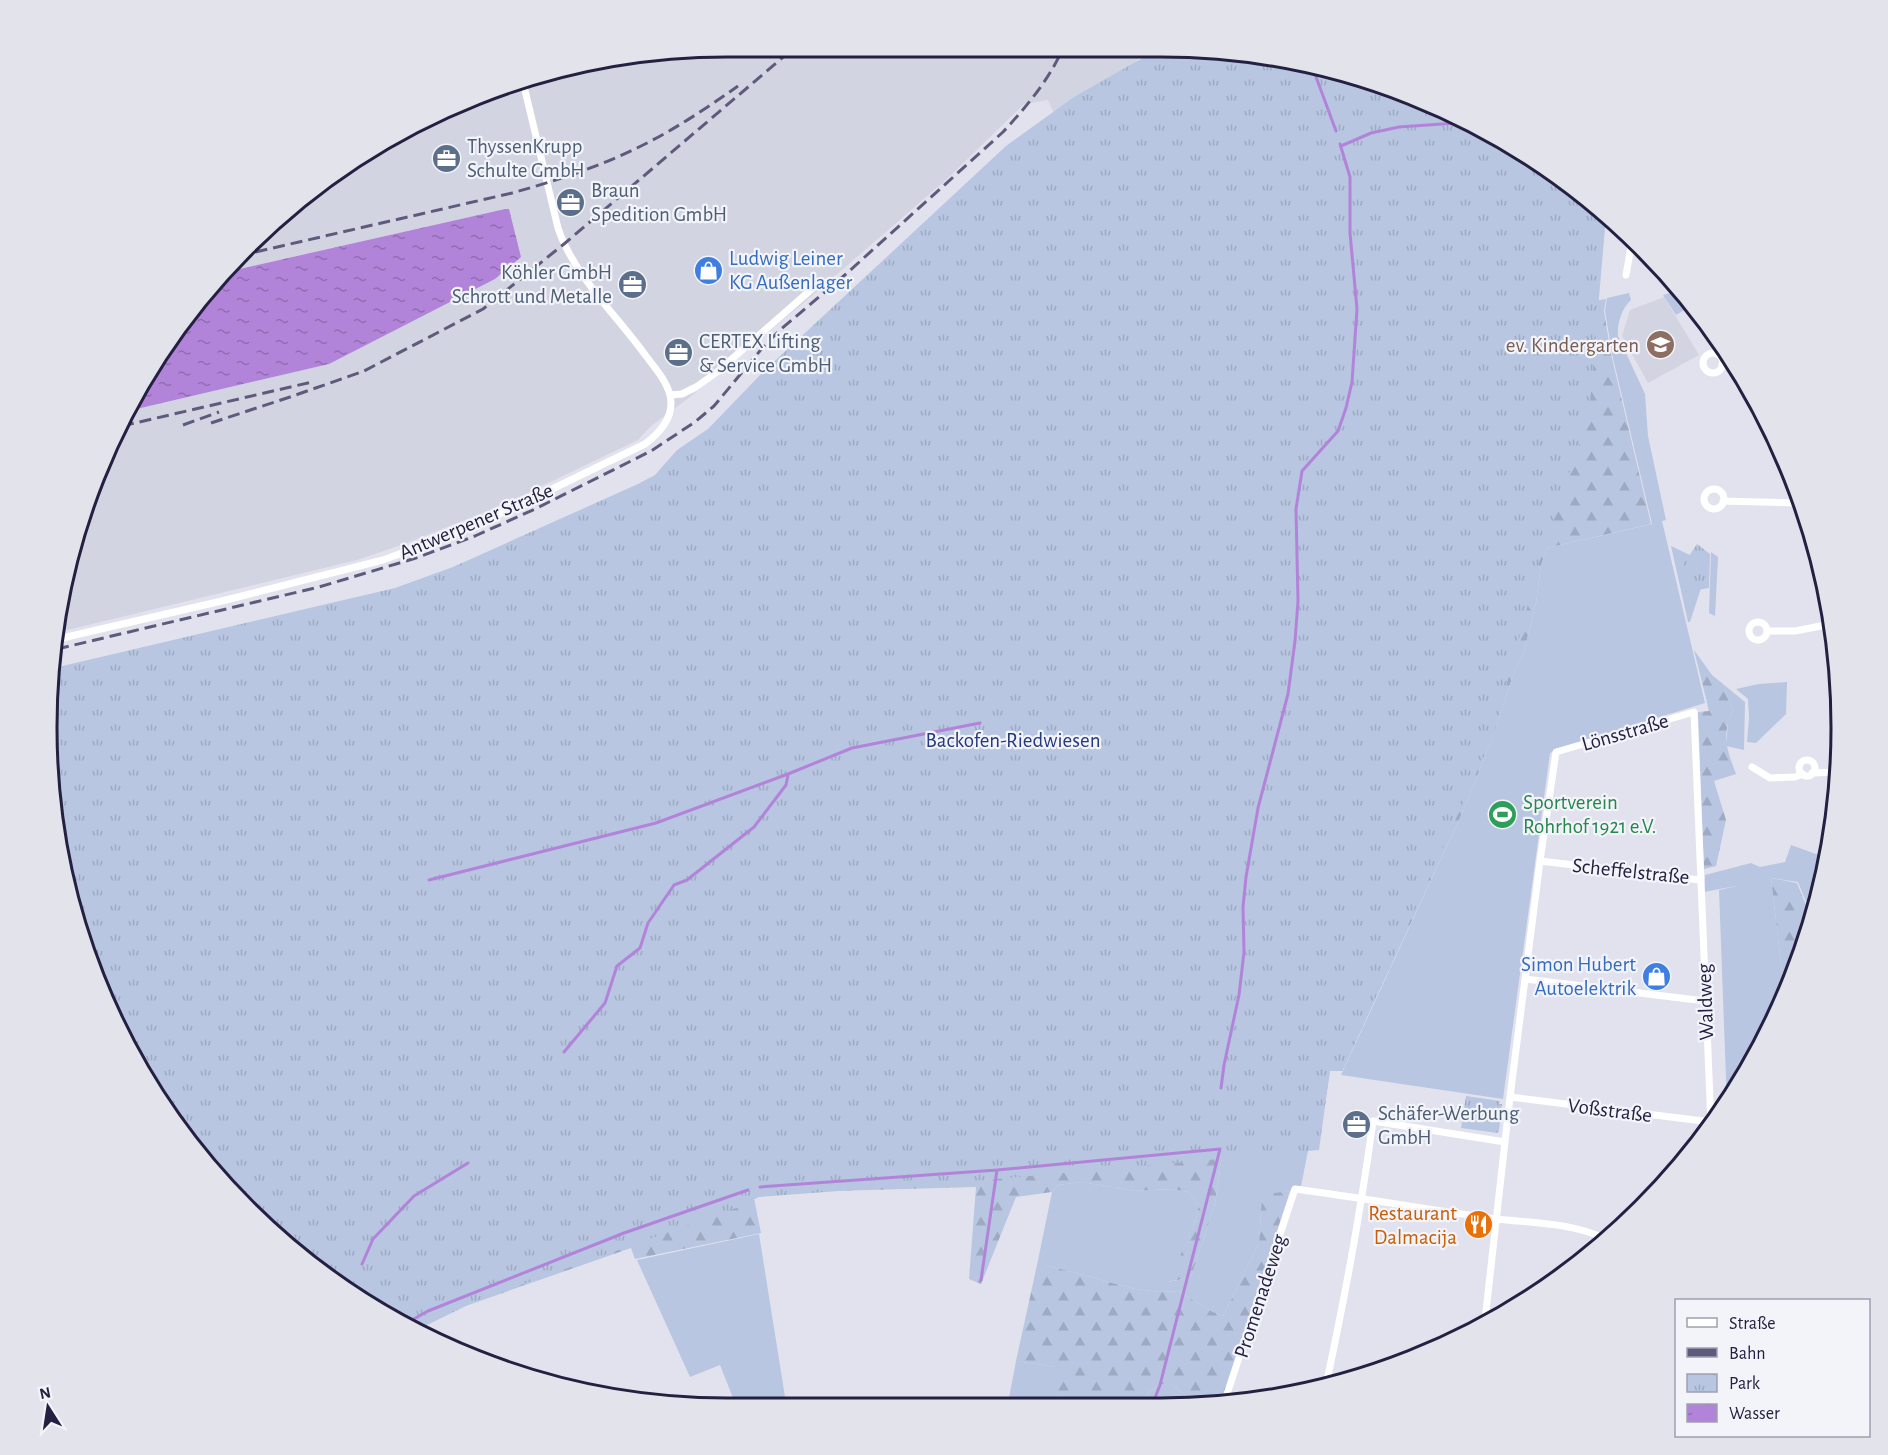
<svg xmlns="http://www.w3.org/2000/svg" width="1888" height="1455" viewBox="0 0 1888 1455" font-family="'Alegreya Sans',sans-serif">
<style>
.built{fill:#d3d4e2}
.grass{fill:#b8c6e1}
.forest{fill:url(#forest-firs)}
.park{fill:url(#park-tufts)}
.water{fill:url(#water-ripples)}
.lines{fill:none;stroke-linecap:round;stroke-linejoin:round}
.stream{stroke:#b284d9;stroke-width:3}
.street{stroke:#fff;stroke-width:7}
.rail{stroke:#5e5a7c;stroke-width:3;stroke-dasharray:12 6;stroke-linecap:butt}
.labels{text-anchor:middle;stroke-width:4.5;stroke-linejoin:round;paint-order:stroke}
.service-label{font-size:21px;fill:#4e5e75;stroke:#f3f4fa;text-anchor:start}
.shop-label{font-size:21px;fill:#366cbe;stroke:#f3f4fa;text-anchor:start}
.education-label{font-size:21px;fill:#785e54;stroke:#f3f4fa;text-anchor:end}
.street-label{font-size:21px;fill:#242041;stroke:#f3f4fa}
.park-label{font-size:21px;fill:#25397d;stroke:#f3f4fa}
.leisure-label{font-size:21px;fill:#27864d;stroke:#f3f4fa;text-anchor:start}
.food-label{font-size:21px;fill:#c56008;stroke:#f3f4fa;text-anchor:end}
.rim{fill:none;stroke:#242041;stroke-width:3}
</style>
<defs>
<pattern id="forest-firs" width="22" height="20" patternUnits="userSpaceOnUse" patternTransform="scale(1.5)"><rect width="22" height="20" fill="#b8c6e1"/><path d="M5 1l3.5 6h-7zM16 11l3.5 6h-7z" fill="#9eaac2"/></pattern>
<pattern id="park-tufts" width="24" height="20" patternUnits="userSpaceOnUse" patternTransform="scale(1.5)"><rect width="24" height="20" fill="#b8c6e1"/><path d="M3 7l-1-3M5 7V3M7 7l1-3M15 17l-1-3M17 17v-4M19 17l1-3" fill="none" stroke="#9eaac2"/></pattern>
<pattern id="water-ripples" width="26" height="14" patternUnits="userSpaceOnUse" patternTransform="scale(1.5)"><rect width="26" height="14" fill="#b284d9"/><path d="M2 4q2-2 4 0t4 0M15 11q2-2 4 0t4 0" fill="none" stroke="#916cb2"/></pattern>
</defs>
<rect width="100%" height="100%" fill="#e2e2ee"/>
<!-- built -->
<path class="built" d="M727 47 1149 48 1109 89 1055 116 1048 100 1024 104 948 178 820 289 690 397 651 426 638 440 500 506 407 543 357 560 59 632 70 552 128 411 328 364 495 279 505 209 226 272 246 246 387 138 551 70Z
M1664 297 1699 355 1648 383 1622 336 1630 310Z"/>
<!-- grass -->
<path class="grass" d="M1681 290 1693 305 1676 315 1663 295Z
M1629 293 1631 300C1622 308 1617 323 1618 336L1645 394 1648 436 1666 520 1662 521 1705 703 1566 746 1550 753 1503 1099 1341 1075 1464 809 1493 736 1512 678 1524 651 1536 603 1541 565 1547 548 1652 524 1612 354 1605 311 1607 298Z
M1671 546 1692 556 1701 588 1690 622H1688Z
M1711 552 1718 557 1715 616 1709 613Z
M1787 682 1786 714 1756 743 1747 742 1749 718 1748 699 1736 689 1759 684Z
M1723 684 1745 702 1744 750 1726 746 1728 722 1733 711Z
M1791 845 1816 854 1829 853 1828 861 1810 920 1809 909 1798 882 1771 878 1785 997 1727 1105 1719 890 1741 885 1704 892 1705 875 1751 863 1760 867 1785 862Z
M1311 1136 1301 1186H1293L1290 1191 1262 1196 1259 1243 1223 1316 1211 1311 1178 1291 1159 1292 1135 1289 1046 1265H1037L1052 1192 1058 1185 1082 1182 1134 1191 1172 1189 1188 1192 1199 1205 1195 1223 1169 1282 1191 1277 1215 1204 1221 1162 1242 1145Z
M759 1234 786 1403H735L720 1365 690 1377 637 1260Z
M1016 1361 1056 1367V1395L1083 1403H1008Z
M1160 1384H1171L1195 1403H1136Z"/>
<!-- forest -->
<path class="forest" d="M1575 187 1588 302 1606 299 1604 311 1611 354 1651 524 1547 548 1541 565 1536 603 1524 651 1512 678 1493 736 1464 809 1342 1071H1330L1324 1110 1304 1068Z
M1694 650 1712 675 1723 684 1733 711C1721 735 1727 750 1736 774L1714 781 1726 820 1716 866 1704 869 1698 712 1709 711Z
M1771 878 1797 883 1808 910 1810 920 1790 988 1785 997Z
M1242 1145 1221 1162 1215 1204 1191 1277 1168 1282 1195 1223 1199 1205 1188 1192 1172 1189 1134 1191 1082 1182 1058 1185 1052 1192 1016 1197 981 1284 969 1279 976 1187 759 1193Z
M752 1188 761 1233 635 1259 631 1248 434 1317Z
M1290 1191 1221 1403H1195L1171 1384H1160L1136 1403H1083L1055 1395 1056 1367 1016 1361 1037 1265H1046L1135 1289 1159 1292 1178 1291 1211 1311 1223 1316 1259 1243 1262 1195Z"/>
<!-- park -->
<path class="park" d="M1164 48H1205L1337 70 1462 117 1575 187 1606 216 1589 415 1540 559 1493 736 1344 1068 1330 1070 1319 1150 986 1180 759 1197 736 1208 476 1301 417 1330 349 1294 246 1209 161 1106 117 1028 70 904 47 728 54 668 395 588 453 567 638 484 655 475 677 450 708 429 763 372 1006 146 1074 97 1146 56Z
M1697 544 1710 554 1709 588 1686 592 1681 568Z
M1466 1096 1500 1101 1499 1104H1502L1499 1131 1497 1133 1461 1128Z"/>
<!-- water -->
<path class="water" d="M505 209H509L521 257 495 279 329 364 128 411 138 387 226 272Z"/>
<g class="lines">
<!-- stream -->
<path class="stream" d="M1312 66 1336 131
M1341 146 1371 133 1399 127 1471 122
M429 880 656 823 788 774 852 748 980 723
M564 1052 605 1003 617 966 640 948 648 923 674 885 687 880 754 827 786 785 788 775
M1221 1088 1224 1065 1239 995 1244 952 1243 907 1246 877 1258 808 1288 694 1295 641 1298 601 1296 509 1302 471 1338 431 1346 408 1352 382 1357 309 1350 233V177L1340 144
M997 1170 1220 1149 1160 1385 1153 1403
M760 1187 997 1170 981 1280
M362 1264 373 1239 414 1196 468 1163
M405 1324 428 1311 624 1233 748 1190"/>
<!-- street -->
<path class="street" d="M1626 275 1632 241
M1703 363a10 10 0 1 1 20 0a10 10 0 1 1-20 0Z
M1722 364 1736 366
M670 395 682 394 696 387 717 372 821 281
M1704 499a10 10 0 1 1 20 0a10 10 0 1 1-20 0Z
M1723 501 1801 503
M1749 631a9 9 0 1 1 18 0a9 9 0 1 1-18 0Z
M1768 631H1795L1831 624
M58 639 226 600 383 560 445 537 511 509 645 444C661 432 675 416 670 395 666 380 655 368 646 356 617 316 573 274 558 228L523 82
M1799 768a8 8 0 1 1 16 0a8 8 0 1 1-16 0Z
M1752 767 1770 778 1795 777 1803 774
M1812 773 1837 772
M1540 861 1700 880
M1525 979 1705 1001
M1510 1097 1711 1122
M1485 1320 1510 1097 1540 861 1556 752 1694 712 1711 1125
M1326 1385C1345 1297 1361 1210 1373 1121L1505 1142
M1224 1403 1295 1189C1363 1198 1430 1210 1497 1219 1531 1223 1575 1223 1605 1239"/>
<!-- rail -->
<path class="rail" d="M559 72 592 64
M238 256 512 193C555 181 599 167 639 147 674 130 707 108 738 86
M211 423 290 397 364 371 483 309 564 244 795 47
M183 425 219 412
M122 426 312 382
M57 649 319 587 416 558 475 536 535 509 651 451 695 422 714 406 764 346 780 330 846 274 1003 132C1027 106 1049 80 1063 48"/>
</g>
<!-- icons -->
<defs>
<symbol id="office-disc" viewBox="-11 -11 22 22"><circle r="9.5" fill="#5c6f8a" stroke="#f3f4fa"/><path d="M-6-3h4V-5.5h4V-3h4V5H-6ZM-1-4.5V-3h2v-1.5ZM-6 0V1H6V0Z" fill="#fff"/></symbol>
<symbol id="shop-disc" viewBox="-11 -11 22 22"><circle r="9.5" fill="#3f7fe0" stroke="#f3f4fa"/><path d="M-5-2.5h2.3a2.7 3.5 0 0 1 5.4 0H5L5.5 6h-11ZM-1.5-2.5h3a1.5 2.3 0 0 0-3 0Z" fill="#fff"/></symbol>
<symbol id="school-disc" viewBox="-11 -11 22 22"><circle r="9.5" fill="#8d6e63" stroke="#f3f4fa"/><path d="M0-5L7-2L0 1L-7-2ZM-4 1L0 2.5L4 1V4Q0 6-4 4Z" fill="#fff"/></symbol>
<symbol id="stadium-disc" viewBox="-11 -11 22 22"><circle r="9.5" fill="#2e9e5b" stroke="#f3f4fa"/><path d="M0-5a6.5 5 0 1 0 0 10a6.5 5 0 1 0 0-10ZM-3.5-1.8h7v3.6h-7Z" fill="#fff"/></symbol>
<symbol id="restaurant-disc" viewBox="-11 -11 22 22"><circle r="9.5" fill="#e8710a" stroke="#f3f4fa"/><path d="M-5-6h1v4h1v-4h1v4h1v-4h1v5L-1.5 .5V6h-2V.5L-5-1ZM5-6V6H3V1.5H1.5Q1.5-4 5-6Z" fill="#fff"/></symbol>
</defs>
<g fill-rule="evenodd">
<use href="#office-disc" x="430" y="142" width="33" height="33"/>
<use href="#office-disc" x="554" y="186" width="33" height="33"/>
<use href="#shop-disc" x="692" y="254" width="33" height="33"/>
<use href="#office-disc" x="616" y="268" width="33" height="33"/>
<use href="#school-disc" x="1644" y="328" width="33" height="33"/>
<use href="#office-disc" x="662" y="336" width="33" height="33"/>
<use href="#stadium-disc" x="1486" y="798" width="33" height="33"/>
<use href="#shop-disc" x="1640" y="960" width="33" height="33"/>
<use href="#office-disc" x="1340" y="1108" width="33" height="33"/>
<use href="#restaurant-disc" x="1462" y="1208" width="33" height="33"/>
</g>
<g class="labels">
<!-- service labels -->
<g class="service-label">
<text x="467" y="153">ThyssenKrupp<tspan x="467" dy="24">Schulte GmbH</tspan></text>
<text x="591" y="197">Braun<tspan x="591" dy="24">Spedition GmbH</tspan></text>
<text x="612" y="279" text-anchor="end">Köhler GmbH<tspan x="612" dy="24">Schrott und Metalle</tspan></text>
<text x="699" y="348">CERTEX Lifting<tspan x="699" dy="24">&amp; Service GmbH</tspan></text>
<text x="1378" y="1120">Schäfer-Werbung<tspan x="1378" dy="24">GmbH</tspan></text>
</g>
<!-- shop labels -->
<g class="shop-label">
<text x="729" y="265">Ludwig Leiner<tspan x="729" dy="24">KG Außenlager</tspan></text>
<text x="1636" y="971" text-anchor="end">Simon Hubert<tspan x="1636" dy="24">Autoelektrik</tspan></text>
</g>
<!-- education labels -->
<g class="education-label">
<text x="1639" y="352">ev. Kindergarten</text>
</g>
<!-- street labels -->
<g class="street-label">
<text transform="translate(476 521) rotate(-23)" y="7">Antwerpener Straße</text>
<text transform="translate(1625 732) rotate(-16)" y="7">Lönsstraße</text>
<text transform="translate(1631 871) rotate(6)" y="7">Scheffelstraße</text>
<text transform="translate(1705 1002) rotate(-92)" y="7">Waldweg</text>
<text transform="translate(1610 1110) rotate(7)" y="7">Voßstraße</text>
<text transform="translate(1260 1296) rotate(-72)" y="7">Promenadeweg</text>
</g>
<!-- park labels -->
<g class="park-label">
<text x="1013" y="747">Backofen-Riedwiesen</text>
</g>
<!-- leisure labels -->
<g class="leisure-label">
<text x="1523" y="809">Sportverein<tspan x="1523" dy="24">Rohrhof 1921 e.V.</tspan></text>
</g>
<!-- food labels -->
<g class="food-label">
<text x="1457" y="1220">Restaurant<tspan x="1457" dy="24">Dalmacija</tspan></text>
</g>
</g>
<!-- crop -->
<path d="M0 0H1888V1455H0ZM727 57H1161A670 670 0 0 1 1831 727V728A670 670 0 0 1 1161 1398H727A670 670 0 0 1 57 728V727A670 670 0 0 1 727 57Z" fill="#e2e3eb" fill-rule="evenodd"/>
<path class="rim" d="M727 57H1161A670 670 0 0 1 1831 727V728A670 670 0 0 1 1161 1398H727A670 670 0 0 1 57 728V727A670 670 0 0 1 727 57Z"/>
<!-- legend -->
<rect x="1675" y="1299" width="195" height="138" fill="#f3f4fa" stroke="#a09fb0" stroke-width="1.5"/>
<rect x="1687" y="1318" width="30" height="9" fill="#ffffff" stroke="#a09fb0" stroke-width="1.5"/>
<text x="1729" y="1329" font-size="18" fill="#242041">Straße</text>
<rect x="1687" y="1348" width="30" height="9" fill="#5e5a7c" stroke="#a09fb0" stroke-width="1.5"/>
<text x="1729" y="1359" font-size="18" fill="#242041">Bahn</text>
<rect x="1687" y="1374" width="30" height="18" fill="url(#park-tufts)" stroke="#a09fb0" stroke-width="1.5"/>
<text x="1729" y="1389" font-size="18" fill="#242041">Park</text>
<rect x="1687" y="1404" width="30" height="18" fill="url(#water-ripples)" stroke="#a09fb0" stroke-width="1.5"/>
<text x="1729" y="1419" font-size="18" fill="#242041">Wasser</text>
<!-- north arrow -->
<g transform="translate(48 1407) rotate(348)" stroke="#f3f4fa" stroke-width="4.5" paint-order="stroke">
<path d="M0-4.5L10 22L0 15L-10 22Z" fill="#242041"/>
<text y="-9" font-size="16" font-weight="bold" text-anchor="middle" fill="#242041">N</text>
</g>
</svg>
